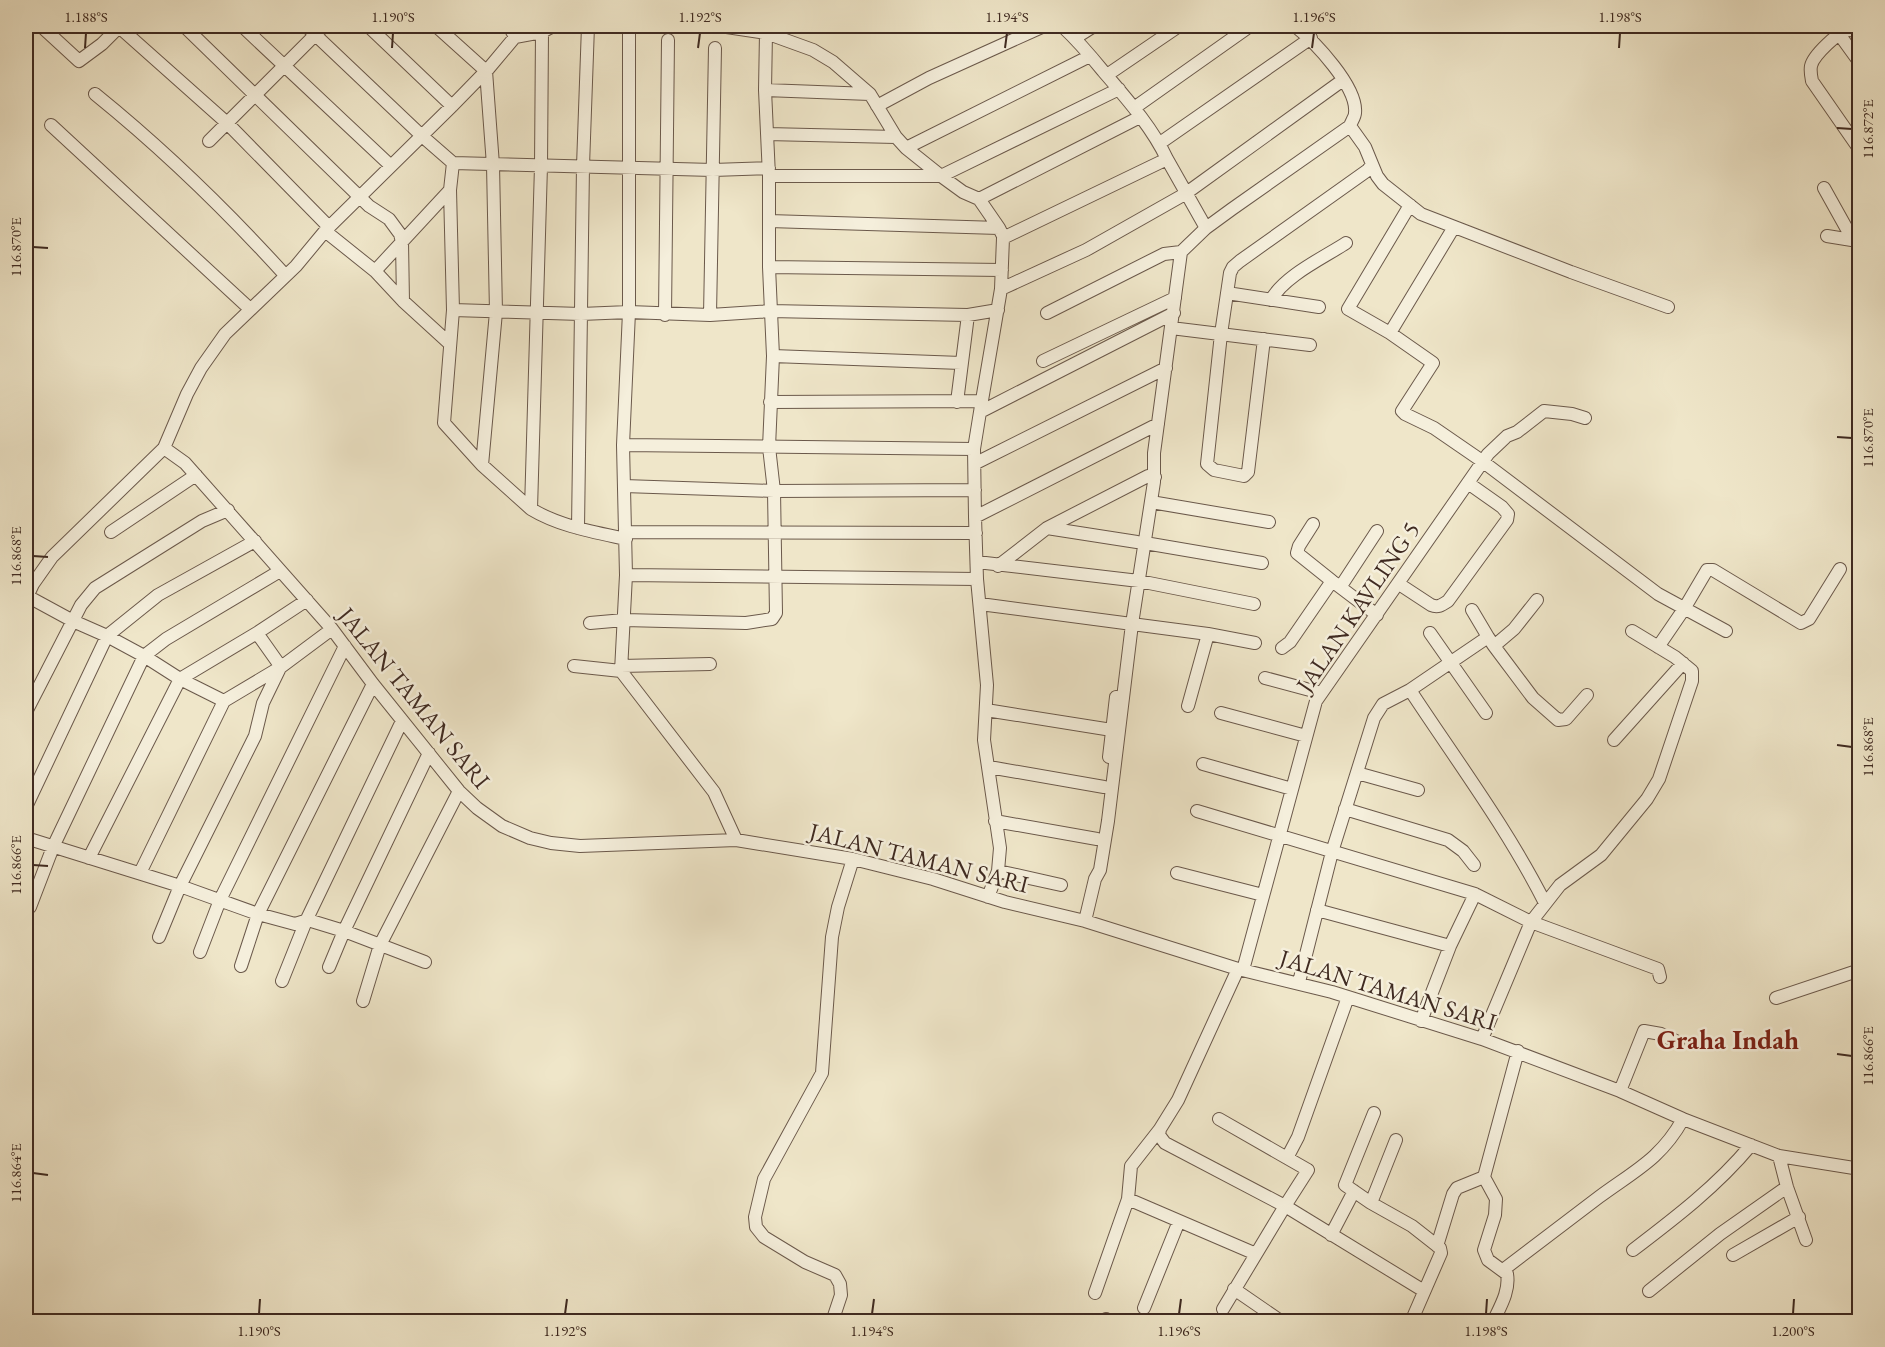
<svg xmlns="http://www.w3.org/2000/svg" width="1885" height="1347" viewBox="0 0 1885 1347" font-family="'EB Garamond',serif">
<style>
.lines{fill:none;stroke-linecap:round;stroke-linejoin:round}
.minor-casing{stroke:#6b594b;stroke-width:14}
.minor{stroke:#f5efdc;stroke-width:12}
.ticks{fill:none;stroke:#3f2a21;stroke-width:2}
.labels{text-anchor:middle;stroke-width:5;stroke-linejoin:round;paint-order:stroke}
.street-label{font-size:24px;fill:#3f2a21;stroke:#f5efdc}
.quarter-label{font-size:27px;font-weight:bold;fill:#7a1f14;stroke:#f5efdc}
.neatline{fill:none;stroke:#3f2a21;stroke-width:2}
.ticks-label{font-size:15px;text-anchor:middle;fill:#3f2a21}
</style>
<rect width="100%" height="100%" fill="#efe6c9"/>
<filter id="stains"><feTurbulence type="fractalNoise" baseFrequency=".00333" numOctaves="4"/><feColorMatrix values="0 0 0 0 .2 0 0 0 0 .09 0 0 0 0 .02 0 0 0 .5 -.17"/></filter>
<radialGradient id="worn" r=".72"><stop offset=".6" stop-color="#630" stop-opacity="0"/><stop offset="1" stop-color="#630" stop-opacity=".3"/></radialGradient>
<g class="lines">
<defs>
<path id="minor" d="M41 26 79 61 102 44 120 26
M118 26 227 123 329 227
M184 26 369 206 389 219 400 234 402 242 403 301
M242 26 391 166
M306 26 422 136 453 163 713 170 769 168
M368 26 452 106
M436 26 486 71 493 165 496 312 482 465
M509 26 515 37
M629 26V312L710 315 770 311 968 315 998 310
M720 26 766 33 813 50 833 62 870 94 896 137 906 148 941 176 963 192 979 199 999 228
M1062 26C1077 40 1090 55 1103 71 1126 98 1152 127 1167 159
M542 32 541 166 531 509C559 526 594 532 626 539
M1860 32C1858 32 1851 30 1850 30 1839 30 1813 56 1811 66 1810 71 1811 76 1812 81L1860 150
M1839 34 1860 63
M1075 38 1094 26
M1107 75 1179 26
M765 90 870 94
M95 94C163 149 226 210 285 275
M877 106 929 78 1044 26
M1134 108 1250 26
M51 125 250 309
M767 134 896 137
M209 141 324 26
M1160 143 1311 38
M906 148 1090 56
M453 163 450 190 453 310 444 423 482 465 531 509
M1372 164 1377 176 1383 184 1421 214 1571 272 1668 307
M769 176H941L1119 89
M1824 188 1853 240
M979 199 1140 117
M1410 205 1348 309 1390 333 1454 227
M769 221 999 228 1002 234
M325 231 375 271 403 301 449 343
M1827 236 1858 241
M769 267 1002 270
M375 271 450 190
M1001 289 1086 250 1185 194 1343 80
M1227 293 1319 307
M1271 300C1284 276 1323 258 1346 243
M453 310 581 314 629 312 623 445 626 575 621 671 714 792 736 840
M1047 313 1164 254 1181 252
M665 315 668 40
M710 315 715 48
M1171 328 1310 345
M1390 333 1433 363 1402 411 1405 414 1434 428 1482 461 1658 594 1726 631
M1264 339 1248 472 1244 476 1214 470 1207 464 1221 334 1230 273 1233 267 1240 261 1368 170 1372 164 1365 147 1350 126
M773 356 961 363
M1043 361 1175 298
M770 402 981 401
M957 402 968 315
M980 412 1001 289 1003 238 1167 159 1206 228
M623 445 974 449
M164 448 187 394 201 368 225 334 296 266 325 231 452 106 489 68 515 37 542 32 553 26
M976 463 1166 368
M624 486 774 491 975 490
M1151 502 1269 522
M975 517 1158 424
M1313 524 1299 546 1297 553 1332 581
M578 528 583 166 588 26
M1047 528 1137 542
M111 532 196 475
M626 532 976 533
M1145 543 1262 563
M977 562 1139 581 1254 604
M998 566 1047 528 1148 476 1155 477
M626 575 977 579
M1399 584 1431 605C1438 608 1442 605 1448 601L1507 520 1508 514 1502 507 1468 483
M1341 586 1377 531
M27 596 73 621 107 636 144 656 180 679 224 701
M26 599 33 584 52 557 164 448 185 463 332 629 373 684 459 791 477 808 502 826 530 838 551 843 580 846 736 840 853 859 933 879 1005 902 1085 921 1238 969 1332 992 1482 1039 1620 1091 1683 1119 1779 1156 1860 1169
M980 604 1208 634 1255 643
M1472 610 1488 637
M590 623 624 620 746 623 772 619 776 613 774 491 769 447 773 356 769 267V176L765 90 766 33
M257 633 281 667
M1430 633 1486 713
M1494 646 1533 698 1558 720 1566 719 1587 695
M1658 647 1684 609 1707 570H1713L1801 623 1809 619 1840 569
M1282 648 1290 642 1332 581 1377 615
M574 666 621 671
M621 666 710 664
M1265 678 1321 693
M1410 690 1488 637 1494 646 1514 629 1537 600
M1188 706 1208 634
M986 710 1118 731
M26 712 81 605 95 588 202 521 228 510
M1221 713 1306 736
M1614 740 1683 663
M1109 757 1116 697
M1203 764 1292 789
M989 767 1104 787
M1357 773 1418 790
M26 807 107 636 158 595 255 541
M1345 809 1448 840 1463 851 1474 865
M1197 811 1475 894 1531 922 1658 969 1660 977
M995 821 1097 839
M26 838 180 886 258 914 295 924 308 920 344 931 425 962
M89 858 180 679 257 633 307 600
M998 871 1061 885
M140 873 224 701 281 667 332 629
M1177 873 1263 895
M988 897 998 871 1000 848 984 740 987 685 977 579 975 517 974 449 980 412 1174 313
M30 907 53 847 144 656 166 639 280 571
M1317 910 1450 946
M1085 921 1095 879 1100 870 1108 821 1132 624 1154 482V453L1181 252 1206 228 1232 209 1350 126C1351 122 1355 117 1355 113 1358 87 1314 41 1295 26
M159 937 180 886 255 736 263 703 280 668
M200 952 220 900 345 646
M241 966 258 914 373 684
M329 967 344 931 429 753
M1238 969 1178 1100 1160 1129 1159 1135 1165 1143 1285 1206 1308 1170 1287 1158 1298 1137 1348 997
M1243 970 1316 701 1488 454 1507 436 1517 432 1544 411 1572 414 1585 418
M282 981 306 921 402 721
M1299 982 1332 852 1374 718 1383 704 1410 690C1456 760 1507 828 1545 903
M1776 998 1860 970
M363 1001 380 945 459 791
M1421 1021 1450 946 1475 894
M1482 1039 1531 922 1560 885 1601 855 1647 799 1659 779 1692 681V671L1675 657 1632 631
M1620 1091 1644 1031 1661 1034 1678 1042
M1374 1113 1345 1185 1371 1203 1412 1226 1440 1248 1441 1253 1411 1322
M1219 1119 1287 1158
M1779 1156 1787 1187 1806 1240
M1128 1199 1256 1254
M1371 1203 1396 1140
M1331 1235 1354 1191
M1437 1246 1453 1194 1457 1188 1484 1177
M1633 1250C1675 1218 1717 1186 1751 1145
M1733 1255 1799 1217
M1503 1270C1535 1246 1567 1221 1599 1197 1634 1171 1661 1159 1683 1119
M1234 1289 1282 1322
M1649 1291 1720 1234 1787 1187
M1095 1293 1128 1199 1131 1166 1160 1129
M1144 1308 1179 1221
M1223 1309 1285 1206 1424 1291
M832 1322 841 1295 840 1284 835 1275 805 1262 764 1237 756 1227 755 1217 764 1179 822 1073 832 937 838 907 853 859
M1105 1322 1106 1319
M1493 1322C1500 1307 1510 1291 1507 1274L1488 1260 1484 1250 1495 1215 1496 1199 1484 1177 1518 1051"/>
</defs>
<!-- minor casing -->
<use href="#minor" class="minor-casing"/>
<!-- minor -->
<use href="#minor" class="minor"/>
</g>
<!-- ticks -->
<path class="ticks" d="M85 48 86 33M392 48 393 33M698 48 700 33M1005 48 1007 33M1312 48 1314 33M1619 48 1620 33M1837 128 1852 129M33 247 48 248M1837 437 1852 438M33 556 48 557M1837 745 1852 747M33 865 48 866M1837 1054 1852 1056M33 1173 48 1175M259 1314 260 1299M565 1314 567 1299M872 1314 874 1299M1179 1314 1181 1299M1486 1314 1487 1299M1793 1314 1794 1299"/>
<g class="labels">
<!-- street labels -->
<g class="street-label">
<text transform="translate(1358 607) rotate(-56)" y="8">JALAN KAVLING 5</text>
<text transform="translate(414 698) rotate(51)" y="8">JALAN TAMAN SARI</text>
<text transform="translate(919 858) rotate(14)" y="8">JALAN TAMAN SARI</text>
<text transform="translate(1388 990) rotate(17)" y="8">JALAN TAMAN SARI</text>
</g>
<!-- quarter labels -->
<g class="quarter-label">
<text x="1728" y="1049">Graha Indah</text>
</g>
</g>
<!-- margin -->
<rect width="1885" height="1347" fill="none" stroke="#efe6c9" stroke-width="66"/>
<rect x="33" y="33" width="1819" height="1281" class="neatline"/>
<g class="ticks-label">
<text x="86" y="22">1.188°S</text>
<text x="393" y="22">1.190°S</text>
<text x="700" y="22">1.192°S</text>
<text x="1007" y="22">1.194°S</text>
<text x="1314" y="22">1.196°S</text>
<text x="1620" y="22">1.198°S</text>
<text transform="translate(1868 129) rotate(-90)" y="5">116.872°E</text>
<text transform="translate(16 247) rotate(-90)" y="5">116.870°E</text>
<text transform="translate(1868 438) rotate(-90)" y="5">116.870°E</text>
<text transform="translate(16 556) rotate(-90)" y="5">116.868°E</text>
<text transform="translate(1868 747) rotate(-90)" y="5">116.868°E</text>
<text transform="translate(16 865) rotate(-90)" y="5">116.866°E</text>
<text transform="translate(1868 1056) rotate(-90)" y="5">116.866°E</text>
<text transform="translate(16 1173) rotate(-90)" y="5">116.864°E</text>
<text x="259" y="1336">1.190°S</text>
<text x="565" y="1336">1.192°S</text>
<text x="872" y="1336">1.194°S</text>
<text x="1179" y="1336">1.196°S</text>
<text x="1486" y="1336">1.198°S</text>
<text x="1793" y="1336">1.200°S</text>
</g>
<rect width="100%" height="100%" filter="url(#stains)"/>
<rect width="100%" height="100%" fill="url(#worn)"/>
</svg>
